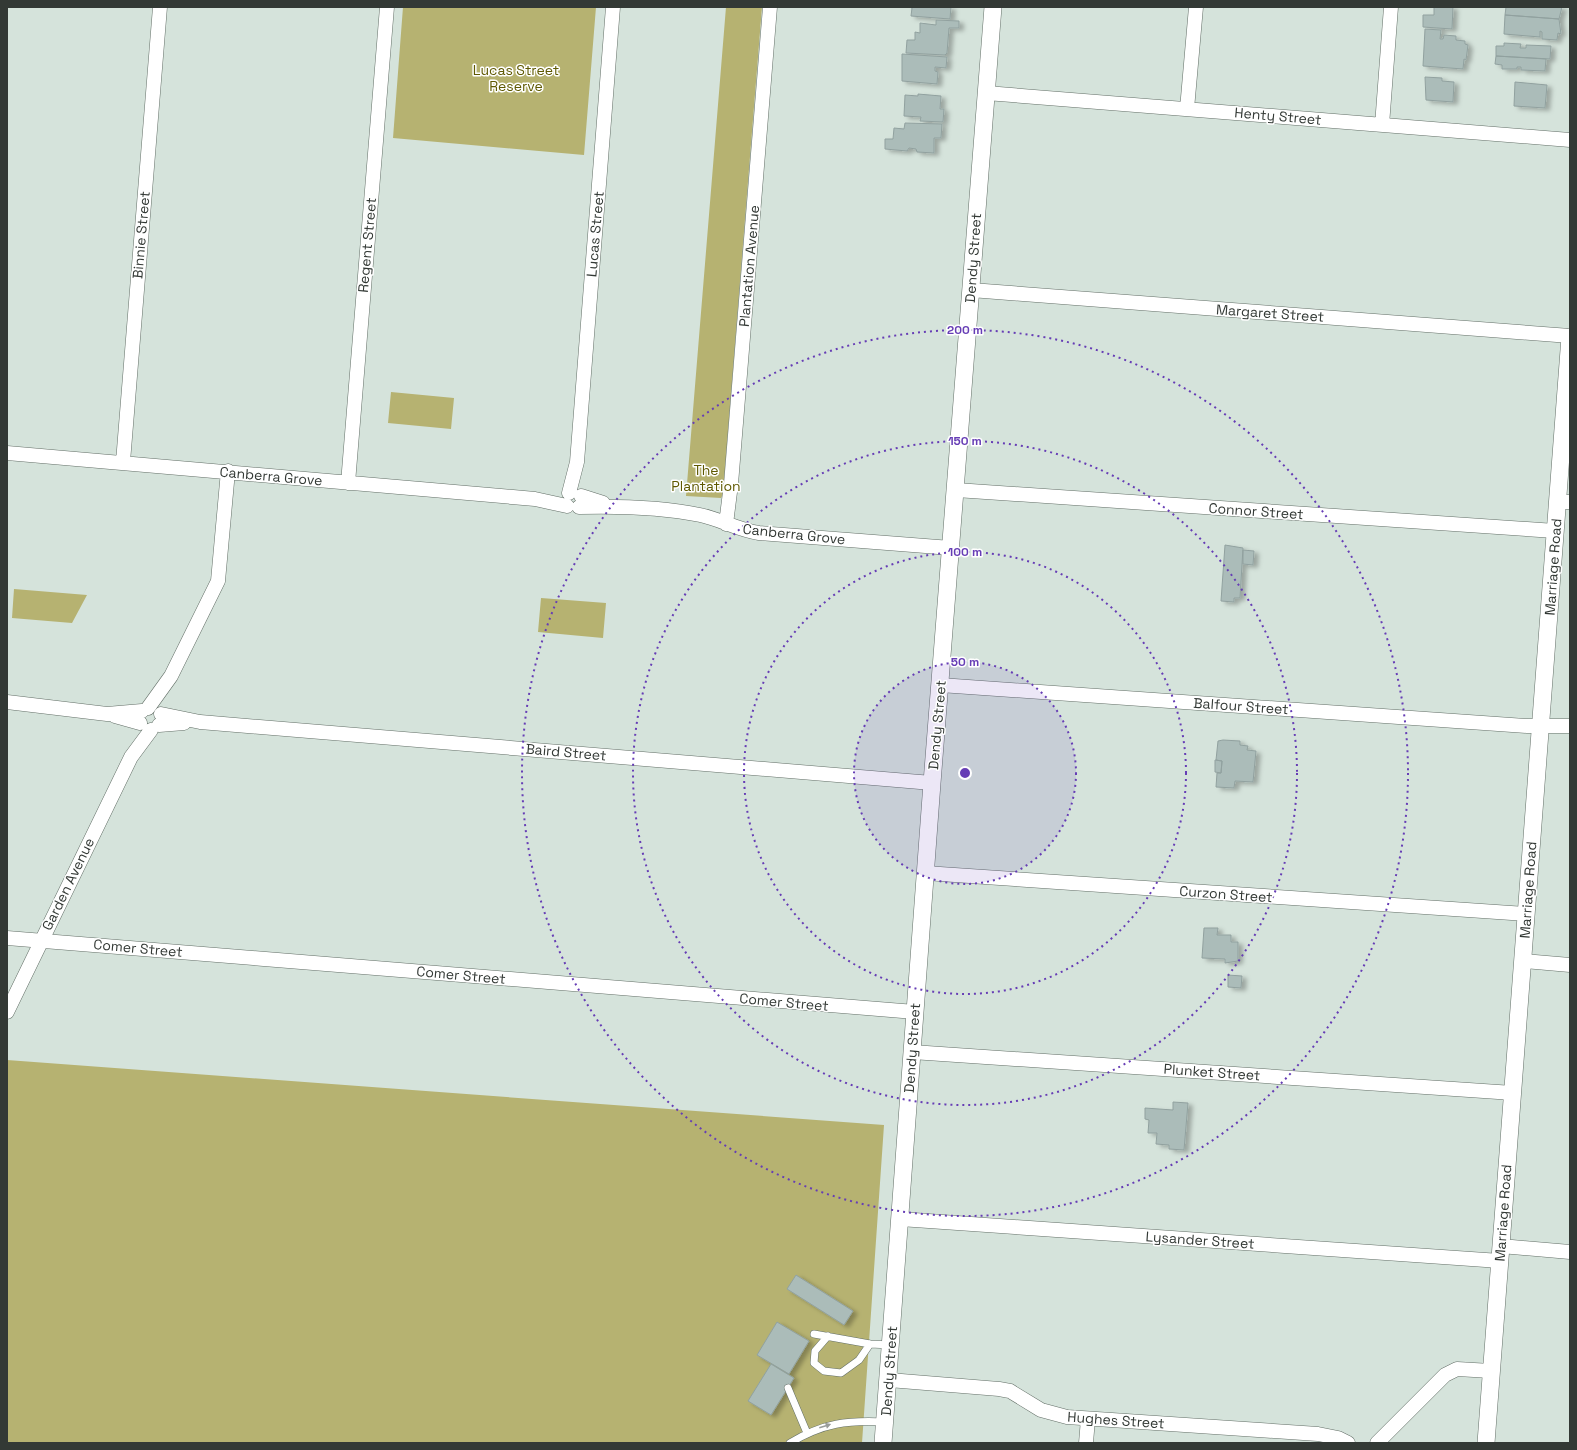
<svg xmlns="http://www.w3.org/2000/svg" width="1577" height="1450" viewBox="0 0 1577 1450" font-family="'Space Grotesk',sans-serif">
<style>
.green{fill:#b6b271}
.building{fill:#abbcb9;stroke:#91a19f;filter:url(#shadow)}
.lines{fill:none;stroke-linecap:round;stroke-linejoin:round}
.service-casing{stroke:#636f67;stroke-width:8}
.minor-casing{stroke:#636f67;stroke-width:15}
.tertiary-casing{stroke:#636f67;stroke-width:18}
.service{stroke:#fff;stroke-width:7}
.minor{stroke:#fff;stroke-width:14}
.tertiary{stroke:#fff;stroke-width:17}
.oneway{fill:#999c9a}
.ring{fill:none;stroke:#663db5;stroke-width:2;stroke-dasharray:2 4}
.labels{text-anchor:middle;stroke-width:3;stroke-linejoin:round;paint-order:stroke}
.park-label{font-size:14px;fill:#5f5902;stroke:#fff}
.street-label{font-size:14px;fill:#333935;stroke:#fff}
.centre{fill:#663db5;stroke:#fff;stroke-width:2}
.ring-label{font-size:12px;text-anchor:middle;font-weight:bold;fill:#663db5;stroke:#fff;stroke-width:3;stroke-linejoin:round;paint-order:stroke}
</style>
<defs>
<filter id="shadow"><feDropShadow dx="4.5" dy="2.5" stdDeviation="2" flood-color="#0004"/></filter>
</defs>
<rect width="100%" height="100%" fill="#d5e3db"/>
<!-- green -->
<path class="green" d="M403 7H596L584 155 393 138Z
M726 7H762L723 494 721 498 686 496Z
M391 392 454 398 451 429 388 423Z
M14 589 87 595 72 623 12 618Z
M541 598 606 603 603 638 538 632Z
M7 1060 884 1125 862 1443H7Z"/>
<!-- building -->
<path class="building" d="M909 7H951L950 19 911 16 912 8Z
M1434 7H1453L1452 29 1423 27V15H1434Z
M1506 7H1562L1559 19 1505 15Z
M1505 15 1559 19 1561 34 1558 33 1557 40 1542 39V32L1540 31V37L1504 34Z
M936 20 959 21V28H949L947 53 945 55 906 53 907 40H915V32L920 33V23L936 25Z
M1425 29 1441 30 1440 39H1443L1444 35 1456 36V40L1465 41V44L1468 45 1466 60 1464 59 1463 69 1423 66Z
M1504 43 1521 44 1520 48H1526V45L1551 46 1550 59 1496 56V46H1504Z
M902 54 947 57 946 68 935 67V71L938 72 937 84 902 81Z
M1496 56 1546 59 1545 71 1521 70V67H1517V69H1502V65L1495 64Z
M1425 77 1442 78V81L1454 82 1453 102 1426 100Z
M1515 82 1547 85 1545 108 1514 106Z
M918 94 941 96 940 109H944L943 122 920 121 921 117 904 116 905 95 918 96Z
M905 123 942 124 941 138H934V153L917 152 916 149 909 148 907 151 885 149V139H893L894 128 904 129Z
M1225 545 1243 548 1240 598H1234V602L1221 601Z
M1243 550 1254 551 1253 565 1243 564Z
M1223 740 1240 741V745L1248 746 1247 750 1256 751 1253 782 1235 781 1234 788 1216 787 1217 773H1221L1222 761 1216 760 1218 741Z
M1215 760 1222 761 1221 773 1215 772Z
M1204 928H1218L1217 935H1231V942H1238V961L1225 963V959L1202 958Z
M1228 975 1242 976 1241 988 1228 987Z
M1173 1102 1188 1103 1184 1150 1169 1149V1145L1156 1144 1157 1133H1148L1149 1120 1145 1119V1108L1173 1110Z
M796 1275 853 1311 844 1325 787 1289Z
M777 1322 809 1341 789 1374 757 1355Z
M771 1364 794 1378 771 1415 748 1401Z"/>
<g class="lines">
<defs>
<path id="service" d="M814 1334 870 1344 891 1345
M828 1336 815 1351 814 1363 824 1371 841 1373 859 1360 870 1344
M788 1388 807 1433
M790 1443C823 1423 848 1420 885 1422"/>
<path id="minor" d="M986 93 1570 140
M1187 109 1196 7
M1382 125 1391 7
M971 290 1570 336
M7 453 535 499 567 506
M123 462 160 7
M348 483 387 7
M956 490 1555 531
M569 493 577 462 613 7
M581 496 603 503
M1558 502H1570
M579 507C619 506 661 507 700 515 720 519 738 530 759 533L951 548
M726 524 731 484 770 7
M940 685 1527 726H1570
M7 702 107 714 142 711
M148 708 171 676 218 581 228 471
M161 714 200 722 932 783
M115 716 140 723
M159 725 184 723
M925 873 1527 914
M7 938 915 1012
M1523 961 1570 965
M7 1012 131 757 151 730
M912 1052 1513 1093
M900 1219 1500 1261
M1501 1246 1570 1252
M889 1380 999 1389 1010 1391 1041 1410 1067 1417 1318 1434 1338 1438 1348 1443
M1086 1443 1088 1419
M1377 1443 1445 1375 1457 1369 1491 1371"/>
<path id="tertiary" d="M883 1443 932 783 993 7
M1486 1443 1570 337"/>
</defs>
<!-- service casing -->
<use href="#service" class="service-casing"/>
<!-- minor casing -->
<use href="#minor" class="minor-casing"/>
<!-- tertiary casing -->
<use href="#tertiary" class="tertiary-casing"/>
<!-- service -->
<use href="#service" class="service"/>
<!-- minor -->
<use href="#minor" class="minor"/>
<!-- tertiary -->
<use href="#tertiary" class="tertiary"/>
</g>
<!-- one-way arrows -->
<defs><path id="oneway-solid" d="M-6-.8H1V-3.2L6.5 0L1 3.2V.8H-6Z"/></defs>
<use class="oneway" href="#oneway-solid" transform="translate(825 1426) rotate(-18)"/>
<!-- distance rings -->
<circle cx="965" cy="773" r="111" fill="#663db5" fill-opacity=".12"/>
<g class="ring">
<circle cx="965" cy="773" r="111"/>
<circle cx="965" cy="773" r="221"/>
<circle cx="965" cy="773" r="332"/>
<circle cx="965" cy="773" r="443"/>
</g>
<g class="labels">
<!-- park labels -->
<g class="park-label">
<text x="516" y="75">Lucas Street<tspan x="516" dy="16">Reserve</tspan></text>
<text x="706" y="475">The<tspan x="706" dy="16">Plantation</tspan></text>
</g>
<!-- street labels -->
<g class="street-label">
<text transform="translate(1278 116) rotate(5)" y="5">Henty Street</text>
<text transform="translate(595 234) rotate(-85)" y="5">Lucas Street</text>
<text transform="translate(141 235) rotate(-85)" y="5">Binnie Street</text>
<text transform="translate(367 245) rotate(-85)" y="5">Regent Street</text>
<text transform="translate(973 258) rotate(-86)" y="5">Dendy Street</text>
<text transform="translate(749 266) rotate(-85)" y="5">Plantation Avenue</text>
<text transform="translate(1270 313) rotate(4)" y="5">Margaret Street</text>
<text transform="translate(271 476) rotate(5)" y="5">Canberra Grove</text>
<text transform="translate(1256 511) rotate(4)" y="5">Connor Street</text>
<text transform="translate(794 534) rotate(6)" y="5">Canberra Grove</text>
<text transform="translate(1553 567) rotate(-86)" y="5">Marriage Road</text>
<text transform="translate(1241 706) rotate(4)" y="5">Balfour Street</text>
<text transform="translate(937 725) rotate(-85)" y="5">Dendy Street</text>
<text transform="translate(566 752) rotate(5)" y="5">Baird Street</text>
<text transform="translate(68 884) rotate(-64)" y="5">Garden Avenue</text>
<text transform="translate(1528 890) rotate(-86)" y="5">Marriage Road</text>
<text transform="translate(1226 894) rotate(4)" y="5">Curzon Street</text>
<text transform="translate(138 948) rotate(5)" y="5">Comer Street</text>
<text transform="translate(461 975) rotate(5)" y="5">Comer Street</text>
<text transform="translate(784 1002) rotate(5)" y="5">Comer Street</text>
<text transform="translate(912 1048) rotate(-86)" y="5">Dendy Street</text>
<text transform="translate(1212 1072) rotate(4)" y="5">Plunket Street</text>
<text transform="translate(1503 1213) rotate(-86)" y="5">Marriage Road</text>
<text transform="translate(1200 1240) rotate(4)" y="5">Lysander Street</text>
<text transform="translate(889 1371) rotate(-86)" y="5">Dendy Street</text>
<text transform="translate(1116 1420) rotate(4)" y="5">Hughes Street</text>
</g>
</g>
<circle cx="965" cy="773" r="6" class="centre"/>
<g class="ring-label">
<text x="965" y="334">200 m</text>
<text x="965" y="445">150 m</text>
<text x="965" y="556">100 m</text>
<text x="965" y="666">50 m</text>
</g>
<!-- border -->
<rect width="1577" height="1450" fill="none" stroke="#333935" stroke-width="16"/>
</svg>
